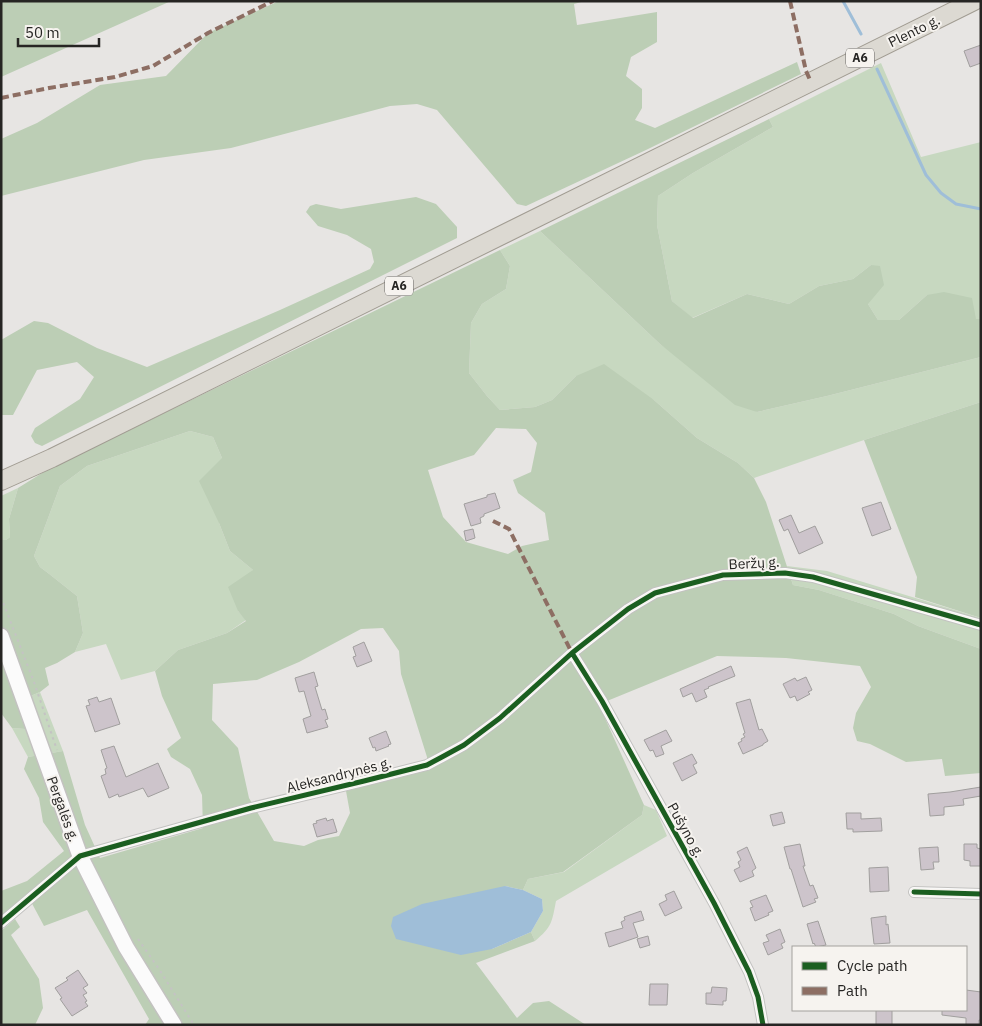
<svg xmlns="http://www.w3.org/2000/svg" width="982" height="1026" viewBox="0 0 982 1026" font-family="'IBM Plex Sans',sans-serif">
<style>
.green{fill:#c7d8c0}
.forest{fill:#bcceb5;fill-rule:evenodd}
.water{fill:#9fbed8}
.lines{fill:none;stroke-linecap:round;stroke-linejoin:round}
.stream{stroke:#9fbed8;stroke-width:3}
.building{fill:#cdc4cb;stroke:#a19f9e}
.minor-casing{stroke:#c3c2c0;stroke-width:12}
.secondary-casing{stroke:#c3c2c0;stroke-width:18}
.trunk-casing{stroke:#a19c92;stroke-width:20}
.path{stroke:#c4c3c3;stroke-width:2;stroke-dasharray:2.5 4;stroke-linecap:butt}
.minor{stroke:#fbfbfb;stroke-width:10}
.secondary{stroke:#fbfbfb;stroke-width:15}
.trunk{stroke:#dcd9d2;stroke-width:18}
.quiet{stroke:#8d6e63;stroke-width:4;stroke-dasharray:8 4;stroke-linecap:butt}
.cycleway-casing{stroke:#f6f3ef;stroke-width:8}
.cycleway{stroke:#1b5e20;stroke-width:5}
.labels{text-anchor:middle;stroke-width:4;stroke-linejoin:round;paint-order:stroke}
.shield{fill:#f6f3ef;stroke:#646360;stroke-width:1}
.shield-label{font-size:12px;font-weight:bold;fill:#262523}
.street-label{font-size:14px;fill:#262523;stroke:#f6f3ef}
</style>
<rect width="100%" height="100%" fill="#e7e5e3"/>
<!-- green -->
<path class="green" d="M881 63 921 157 981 142V319H976L927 295 899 320H878L868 304 871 265 853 279 819 286 789 304 747 294 692 318 672 301 657 225 658 196 693 173 773 127 769 119Z
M540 231 660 344 757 412 827 396 981 357V402L864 440 754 478 738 463 697 438 654 400 576 376 552 400 535 407 500 410 487 396 469 373 471 323 482 304 506 289 510 266 500 250Z
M190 431 213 437 222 458 219 523 230 551 253 570 238 611 246 620 227 633 178 650 155 671 121 680 106 644 75 652 83 633 77 596 48 573 40 567 34 556 60 486 87 466Z
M18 488 9 519 10 537 6 540 1 539V496Z
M787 566 827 571 981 618V649L918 626 894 614 819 590 793 585Z
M40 692 63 751 28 757 12 728 25 729 21 700Z
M644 805 656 810 667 836 556 901C552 922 552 927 535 941L531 932 543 911 542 899 523 890 528 879 564 872 642 815Z"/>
<!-- forest -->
<path class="forest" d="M1 1H171L1 77Z
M279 1H585L574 4 577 25 657 12V42L631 57 626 76 642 89V108L635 120 655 128 797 62 801 74 646 150 526 206 517 204 437 110 417 104 390 106 231 148 144 160 1 196V139L37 123 100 85 166 76 208 33Z
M769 119 773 127 693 173 658 196 657 225 672 301 693 318 747 294 789 304 819 286 853 279 871 265 880 266 884 285 868 304 878 320H899L927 295 944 292 972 298 976 319H981V357L827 396 757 412 735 405 660 344 540 231Z
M416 197 436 204 457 227V238L42 446 35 443 31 436 35 428 80 399 94 377 77 362 37 370 13 415H1V340L34 321 48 323 97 348 147 367 280 310 370 269 374 262 371 249 347 235 318 226 306 212 310 206 316 204 341 209Z
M500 250 510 266 506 289 482 304 471 323 469 373 487 396 500 410 535 407 552 400 576 376 604 364 654 400 697 438 738 463 754 478 766 502 793 585 819 590 894 614 918 626 981 649V773L945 776 942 759 906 762 870 744 857 741 853 728 856 713 871 687 860 666 786 658 717 656 607 701 604 716 644 805 642 815 563 872 528 879 523 890 505 886 492 949 531 932 535 941 476 963 517 1018 533 1003 549 1001 586 1025H145L149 1019 87 910 44 926 28 896 1 918V891L27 881 64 851 43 822 39 798 24 769 28 757 63 751 85 825 100 858 203 828 202 795 190 769 171 757 167 749 181 738 162 696 155 671 178 650 227 633 246 621 238 611 228 587 253 570 230 551 219 523 199 481 222 458 213 437 190 431 87 466 60 486 34 556 40 567 48 573 77 596 83 633 75 652 57 663 45 668 49 685 40 692 21 700 28 721 25 729 12 728 1 713V539L6 540 10 537 9 519 18 488 47 470ZM496 428 526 429 537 443 531 472 513 480 518 493 545 513 549 540 522 546 508 554 466 542 443 517 428 470 474 455ZM383 628 399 651 401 674 427 757 428 770 346 791 350 813 339 836 318 840 304 846 274 841 249 798 238 748 212 720 213 684 257 680 299 662 361 629Z
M981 402V618L915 597 917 577 864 440Z
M15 919 20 927 11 935 39 979 43 1008 35 1025H1V931Z"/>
<!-- water -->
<path class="water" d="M505 886 523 890 542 899 543 911 531 932 492 949 461 955 396 939 391 926 393 917 422 904Z"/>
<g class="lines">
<!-- stream -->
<path class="stream" d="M843 1 861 34
M877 69 926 175 941 193 956 204 981 209"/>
</g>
<!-- building -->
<path class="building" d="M981 45V63L970 67 964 51Z
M495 493 500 508 484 514V516L480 518 481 523 471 526 464 504 487 497V495Z
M881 502 891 529 872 536 862 508Z
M791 515 799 533 815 526 823 543 799 554 788 529 784 531 779 520Z
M473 529 475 538 466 541 464 531Z
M364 642 372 661 357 667 353 657 356 656 353 647Z
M731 666 735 676 708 687 709 688 704 690 707 697 696 702 692 693 683 697 680 689Z
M314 672 318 686 315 687 322 710 325 709 328 719 325 720 328 727 307 733 303 719 311 716 304 691 299 692 295 678Z
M806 677 812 690 808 692 810 694 797 701 795 696 790 698 783 684 795 678 797 681Z
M97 697 99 702 111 698 120 724 95 732 86 706 90 705 88 700Z
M750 699 759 730 762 729 768 741 763 744V745L743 754 738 743 742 741 741 739 745 737 743 734 745 733 736 703Z
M666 730 672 741 661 746 664 754 656 757 653 750 650 751 644 740Z
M386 731 391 744 388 745 389 746 376 751 375 747 373 748 369 738Z
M114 746 126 777 158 763 169 788 148 797 143 788 119 797 118 794 109 798 101 776 106 774 105 769 107 768 101 750Z
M692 754 697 763 693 765 697 773 682 781 673 763Z
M981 787V796L963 799 964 805 944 807V815L930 816 928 794 950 792Z
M782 812 785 823 773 826 770 815Z
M846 813H861V819L881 818 882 831 853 832V829H847Z
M326 818 327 821 333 819 337 832 317 837 313 824 317 823 316 821Z
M800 844 805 866H803L810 886 813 885 818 898 814 899 816 902 803 907 791 869H790L784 847Z
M964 844H977V848L981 849V866H970V861L964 860Z
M747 847 756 868 752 871 754 876 740 882 734 870 740 867 738 862 741 860 737 852Z
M938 847 939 862H933L934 869 921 870 919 848Z
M888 867 889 891 870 892 869 868Z
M674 891 682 908 665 916 659 904 667 900 665 895Z
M766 895 773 911 768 913 769 915 755 921 750 908 753 907 750 901Z
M641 911 644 920 633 923 638 937 609 947 605 933 623 928 621 922 625 920 624 917Z
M886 916V925L888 924 890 943 874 944 871 918Z
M818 921 826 945 816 947 814 943 813 944 807 924Z
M780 929 785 942 781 944 783 948 768 955 763 943 769 941 766 935Z
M648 936 650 945 640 948 637 939Z
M78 970 88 985 83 988 87 993 83 995 87 1001 85 1002 88 1006 72 1016 60 999 62 998 55 988 68 980 66 978Z
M650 984H668L667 1005H649Z
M712 987 727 988 726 1001H723V1005L706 1004V993H711Z
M966 990 981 992V1020H979V1025H966V1018L942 1015V1010H966Z
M876 1010H892V1025H876Z"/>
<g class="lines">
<defs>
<path id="minor" d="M572 653 602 701 714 903 749 972 758 997 763 1025
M914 892 981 894
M1 923 80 856 251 808 364 781 427 765 442 757 464 745 500 718 572 653 628 609 655 593 723 575 785 573 813 577 981 625"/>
<path id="secondary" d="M1 636 80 856 126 947 174 1025"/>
<path id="trunk" d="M1 481 52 458 974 1"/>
</defs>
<!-- minor casing -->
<use href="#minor" class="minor-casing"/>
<!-- secondary casing -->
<use href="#secondary" class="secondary-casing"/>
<!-- trunk casing -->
<use href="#trunk" class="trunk-casing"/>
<!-- path -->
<path class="path" d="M1 597 34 682 57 750
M138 939 159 969 194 1025"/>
<!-- minor -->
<use href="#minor" class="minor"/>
<!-- secondary -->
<use href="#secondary" class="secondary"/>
<!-- trunk -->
<use href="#trunk" class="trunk"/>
<!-- quiet -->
<path class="quiet" d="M790 1 806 71 811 82
M1 98 49 88 115 77 153 66 208 33 273 1
M493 521 509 529 572 653"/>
<defs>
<path id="cycleway" d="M572 653 602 701 714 903 749 972 758 997 763 1025
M914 892 981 894
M1 923 80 856 251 808 364 781 427 765 442 757 464 745 500 718 572 653 628 609 655 593 723 575 785 573 813 577 981 625"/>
</defs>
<!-- cycleway casing -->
<use href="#cycleway" class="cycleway-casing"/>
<!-- cycleway -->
<use href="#cycleway" class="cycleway"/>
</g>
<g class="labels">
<!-- shield labels -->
<g class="shield">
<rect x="846" y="48.5" width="28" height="19" rx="4"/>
<rect x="385" y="276.5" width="28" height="19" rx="4"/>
</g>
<g class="shield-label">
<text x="860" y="62">A6</text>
<text x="399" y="290">A6</text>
</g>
<!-- street labels -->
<g class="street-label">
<text transform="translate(914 31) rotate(-26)" y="5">Plento g.</text>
<text transform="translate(754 563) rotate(-3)" y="5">Beržų g.</text>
<text transform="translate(339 775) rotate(-14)" y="5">Aleksandrynės g.</text>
<text transform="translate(63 809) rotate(70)" y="5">Pergalės g.</text>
<text transform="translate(686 830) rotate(61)" y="5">Pušyno g.</text>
</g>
</g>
<!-- border -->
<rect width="982" height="1026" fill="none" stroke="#262523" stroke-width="5"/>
<!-- legend -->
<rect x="792" y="946" width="175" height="65" fill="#f6f3ef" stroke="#a3a19d"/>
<rect x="802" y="962" width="25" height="8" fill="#1b5e20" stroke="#a3a19d"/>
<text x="837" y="971" font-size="15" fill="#262523">Cycle path</text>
<rect x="802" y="987" width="25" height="8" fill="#8d6e63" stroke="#a3a19d"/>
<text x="837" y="996" font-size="15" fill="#262523">Path</text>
<!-- scale -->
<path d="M18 38v8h81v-8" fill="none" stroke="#262523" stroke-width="2.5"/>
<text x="25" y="38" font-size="15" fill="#262523" stroke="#f6f3ef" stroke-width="4" paint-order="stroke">50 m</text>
</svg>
